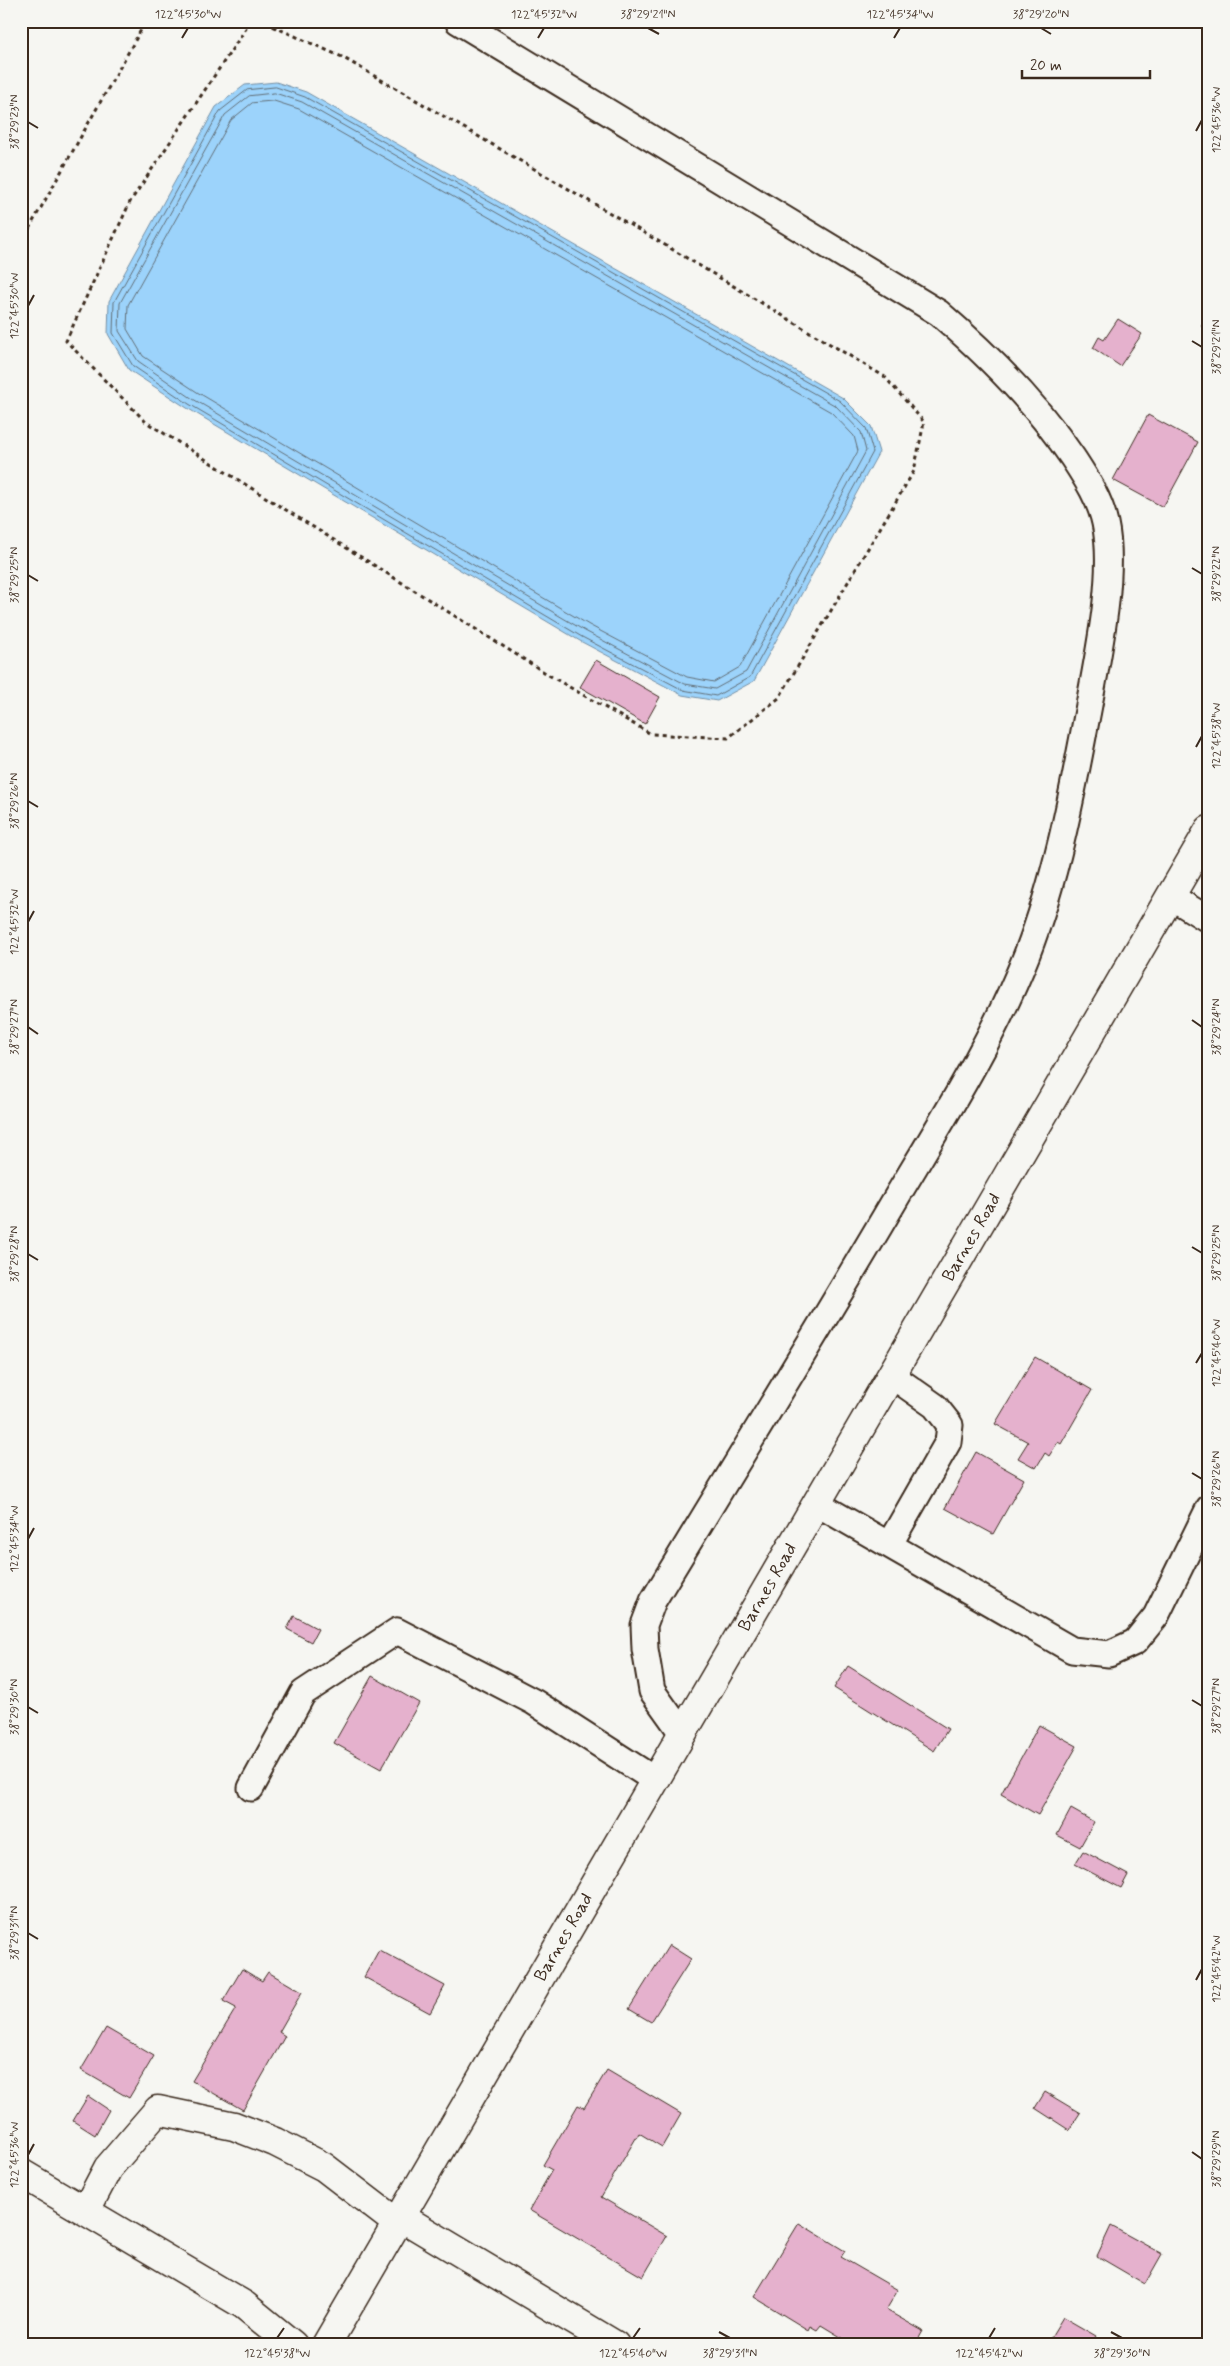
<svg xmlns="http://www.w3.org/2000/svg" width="1230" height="2366" viewBox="0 0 1230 2366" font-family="Mynerve,sans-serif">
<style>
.water{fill:#9cd3fb;stroke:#758fa3}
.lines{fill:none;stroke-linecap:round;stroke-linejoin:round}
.shore{stroke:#626e76;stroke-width:1}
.building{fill:#e5b1cd;stroke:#3b2a1e}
.lane-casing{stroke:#3b2a1e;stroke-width:29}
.street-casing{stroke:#3b2a1e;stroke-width:31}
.path{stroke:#3b2a1e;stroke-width:3;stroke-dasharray:4 4;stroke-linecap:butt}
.lane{stroke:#f6f6f2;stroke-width:25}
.street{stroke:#f6f6f2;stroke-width:28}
.ticks{fill:none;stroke:#3b2a1e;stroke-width:2}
.labels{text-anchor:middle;stroke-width:4;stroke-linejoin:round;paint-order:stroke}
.street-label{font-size:18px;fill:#3b2a1e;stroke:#f6f6f2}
.neatline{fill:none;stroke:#3b2a1e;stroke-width:2}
.ticks-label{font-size:12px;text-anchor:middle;fill:#3b2a1e}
</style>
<rect width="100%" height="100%" fill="#f6f6f2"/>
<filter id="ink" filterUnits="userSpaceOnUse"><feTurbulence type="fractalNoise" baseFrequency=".02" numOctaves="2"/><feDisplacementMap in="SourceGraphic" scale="10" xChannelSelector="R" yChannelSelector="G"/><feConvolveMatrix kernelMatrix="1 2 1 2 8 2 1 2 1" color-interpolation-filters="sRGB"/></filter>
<g filter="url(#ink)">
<!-- water -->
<path class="water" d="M276 82 306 92 843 398 871 426 879 452 754 681 717 701 682 695 580 641 187 408 129 370 108 334 109 301 216 107 245 85Z"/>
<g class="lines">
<!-- shore -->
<path class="shore" d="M276 87 305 97 840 401 866 428 873 452 750 677 716 696 683 690 582 637 189 404 133 366 113 333 114 302 220 111 247 90Z
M275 93 302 102 836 406 861 432 866 451 746 672 715 689 685 684 585 631 193 399 138 361 119 331 120 303 225 115 249 96Z
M274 101 299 109 831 412 854 436 858 451 740 667 714 682 687 677 589 625 197 392 143 356 127 329 128 305 231 120 252 103Z"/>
</g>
<!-- building -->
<path class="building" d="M1209 286V299L1203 295Z
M1209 314V331L1201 326Z
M1118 319 1142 334 1120 366 1093 348 1099 337 1104 340Z
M1148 415 1198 442 1163 507 1113 480Z
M596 660 660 697 645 724 580 687Z
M1035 1357 1092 1390 1061 1444 1058 1442 1049 1456 1045 1453 1036 1468 1018 1458 1028 1442 995 1424Z
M976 1452 1024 1479 993 1534 945 1508Z
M294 1616 318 1629 311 1642 287 1629Z
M848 1666 948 1729 934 1751 834 1688Z
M372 1676 419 1703 381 1769 334 1743Z
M1039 1725 1077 1746 1038 1815 1001 1794Z
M1071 1809 1094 1822 1080 1847 1057 1835Z
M1083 1851 1128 1875 1121 1888 1075 1864Z
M669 1945 691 1959 651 2022 629 2009Z
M379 1950 445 1986 430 2013 364 1977Z
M242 1969 262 1981 268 1972 302 1992 279 2032 285 2036 243 2110 192 2081 236 2008 223 2001Z
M106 2028 154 2056 129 2098 81 2070Z
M607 2070 681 2114 662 2147 639 2133 601 2197 667 2236 643 2277 529 2210 552 2170 543 2165 578 2105 584 2108Z
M1045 2092 1080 2113 1069 2130 1035 2108Z
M88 2096 109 2110 95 2135 73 2121Z
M799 2223 845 2251 841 2257 898 2290 886 2310 923 2331 915 2345H854L821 2325 817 2330 810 2326 808 2330 754 2297Z
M1111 2226 1162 2254 1145 2284 1097 2256Z
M1063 2317 1096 2336 1091 2345H1046Z"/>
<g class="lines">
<defs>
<path id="lane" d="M458 21 939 313C989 356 1036 403 1073 458 1086 478 1100 499 1105 523 1116 573 1098 655 1089 705 1073 789 1058 874 1027 954 994 1038 945 1116 899 1193 819 1330 735 1465 653 1601L644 1625 645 1649 652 1691 682 1733
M1170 896 1209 920
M816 1503 1072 1650 1109 1654 1135 1642 1156 1616 1209 1508
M889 1545 948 1442 950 1425 935 1406 891 1375
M251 1788 303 1693 397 1631 534 1702 655 1780"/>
<path id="street" d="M21 2173 244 2305 293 2345
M86 2210 108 2168 158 2110 234 2126 275 2142 324 2167 397 2223
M401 2217 615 2345
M326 2345 1209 830"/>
</defs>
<!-- lane casing -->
<use href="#lane" class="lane-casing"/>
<!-- street casing -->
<use href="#street" class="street-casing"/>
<!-- path -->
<path class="path" d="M251 21 130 202 66 341 146 422 552 677 651 734 728 738 779 698 914 471 924 422 885 377 670 248 342 57 261 21
M21 243 146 21"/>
<!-- lane -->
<use href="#lane" class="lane"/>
<!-- street -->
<use href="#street" class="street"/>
</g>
</g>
<!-- ticks -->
<path class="ticks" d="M648 28 659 34M1041 28 1051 34M182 38 188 28M538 38 544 28M894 38 900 28M28 122 38 128M1196 131 1202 120M28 306 34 295M1192 341 1202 347M1192 568 1202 574M28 575 38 581M1196 747 1202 736M28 801 38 807M28 922 34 911M1192 1020 1202 1027M28 1027 38 1034M1192 1247 1202 1253M28 1254 38 1260M1196 1363 1202 1353M1192 1473 1202 1479M28 1539 34 1528M1192 1700 1202 1706M28 1707 38 1713M28 1933 38 1939M1196 1980 1202 1969M1192 2152 1202 2159M28 2155 34 2144M719 2332 730 2338M1111 2332 1122 2338M277 2338 284 2328M633 2338 640 2328M989 2338 995 2328"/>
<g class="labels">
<!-- street labels -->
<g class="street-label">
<text transform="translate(971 1237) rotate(-60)" y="6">Barnes Road</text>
<text transform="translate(767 1587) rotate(-60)" y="6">Barnes Road</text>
<text transform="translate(563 1937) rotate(-60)" y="6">Barnes Road</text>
</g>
</g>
<!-- margin -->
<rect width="1230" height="2366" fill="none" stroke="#f6f6f2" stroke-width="55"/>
<!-- scale -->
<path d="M1022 70v8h128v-8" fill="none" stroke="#3b2a1e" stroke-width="2.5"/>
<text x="1030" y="70" font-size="15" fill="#3b2a1e" stroke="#f6f6f2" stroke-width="4" paint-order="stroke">20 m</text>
<rect x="28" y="28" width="1174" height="2310" class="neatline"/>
<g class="ticks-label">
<text x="188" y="18">122°45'30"W</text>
<text x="544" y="18">122°45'32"W</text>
<text x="648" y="18">38°29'21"N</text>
<text x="900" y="18">122°45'34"W</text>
<text x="1041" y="18">38°29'20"N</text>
<text transform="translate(1216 120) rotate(-90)" y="4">122°45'36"W</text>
<text transform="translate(14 122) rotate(-90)" y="4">38°29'23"N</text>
<text transform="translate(14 306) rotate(-90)" y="4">122°45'30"W</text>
<text transform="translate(1216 347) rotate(-90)" y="4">38°29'21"N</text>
<text transform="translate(1216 574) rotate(-90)" y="4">38°29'22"N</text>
<text transform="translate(14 575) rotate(-90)" y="4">38°29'25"N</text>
<text transform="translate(1216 736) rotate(-90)" y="4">122°45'38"W</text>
<text transform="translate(14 801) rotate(-90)" y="4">38°29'26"N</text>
<text transform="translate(14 922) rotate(-90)" y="4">122°45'32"W</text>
<text transform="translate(1216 1027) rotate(-90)" y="4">38°29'24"N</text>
<text transform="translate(14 1027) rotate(-90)" y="4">38°29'27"N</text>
<text transform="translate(1216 1253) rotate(-90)" y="4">38°29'25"N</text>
<text transform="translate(14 1254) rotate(-90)" y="4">38°29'28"N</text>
<text transform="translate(1216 1353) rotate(-90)" y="4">122°45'40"W</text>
<text transform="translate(1216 1479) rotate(-90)" y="4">38°29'26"N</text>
<text transform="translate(14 1539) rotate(-90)" y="4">122°45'34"W</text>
<text transform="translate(1216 1706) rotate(-90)" y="4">38°29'27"N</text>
<text transform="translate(14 1707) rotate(-90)" y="4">38°29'30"N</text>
<text transform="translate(14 1933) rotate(-90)" y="4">38°29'31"N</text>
<text transform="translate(1216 1969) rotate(-90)" y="4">122°45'42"W</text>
<text transform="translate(14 2155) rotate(-90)" y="4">122°45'36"W</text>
<text transform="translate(1216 2159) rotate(-90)" y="4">38°29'29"N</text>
<text x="277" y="2357">122°45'38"W</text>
<text x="633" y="2357">122°45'40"W</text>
<text x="730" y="2357">38°29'31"N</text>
<text x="989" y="2357">122°45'42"W</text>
<text x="1122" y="2357">38°29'30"N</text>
</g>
</svg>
